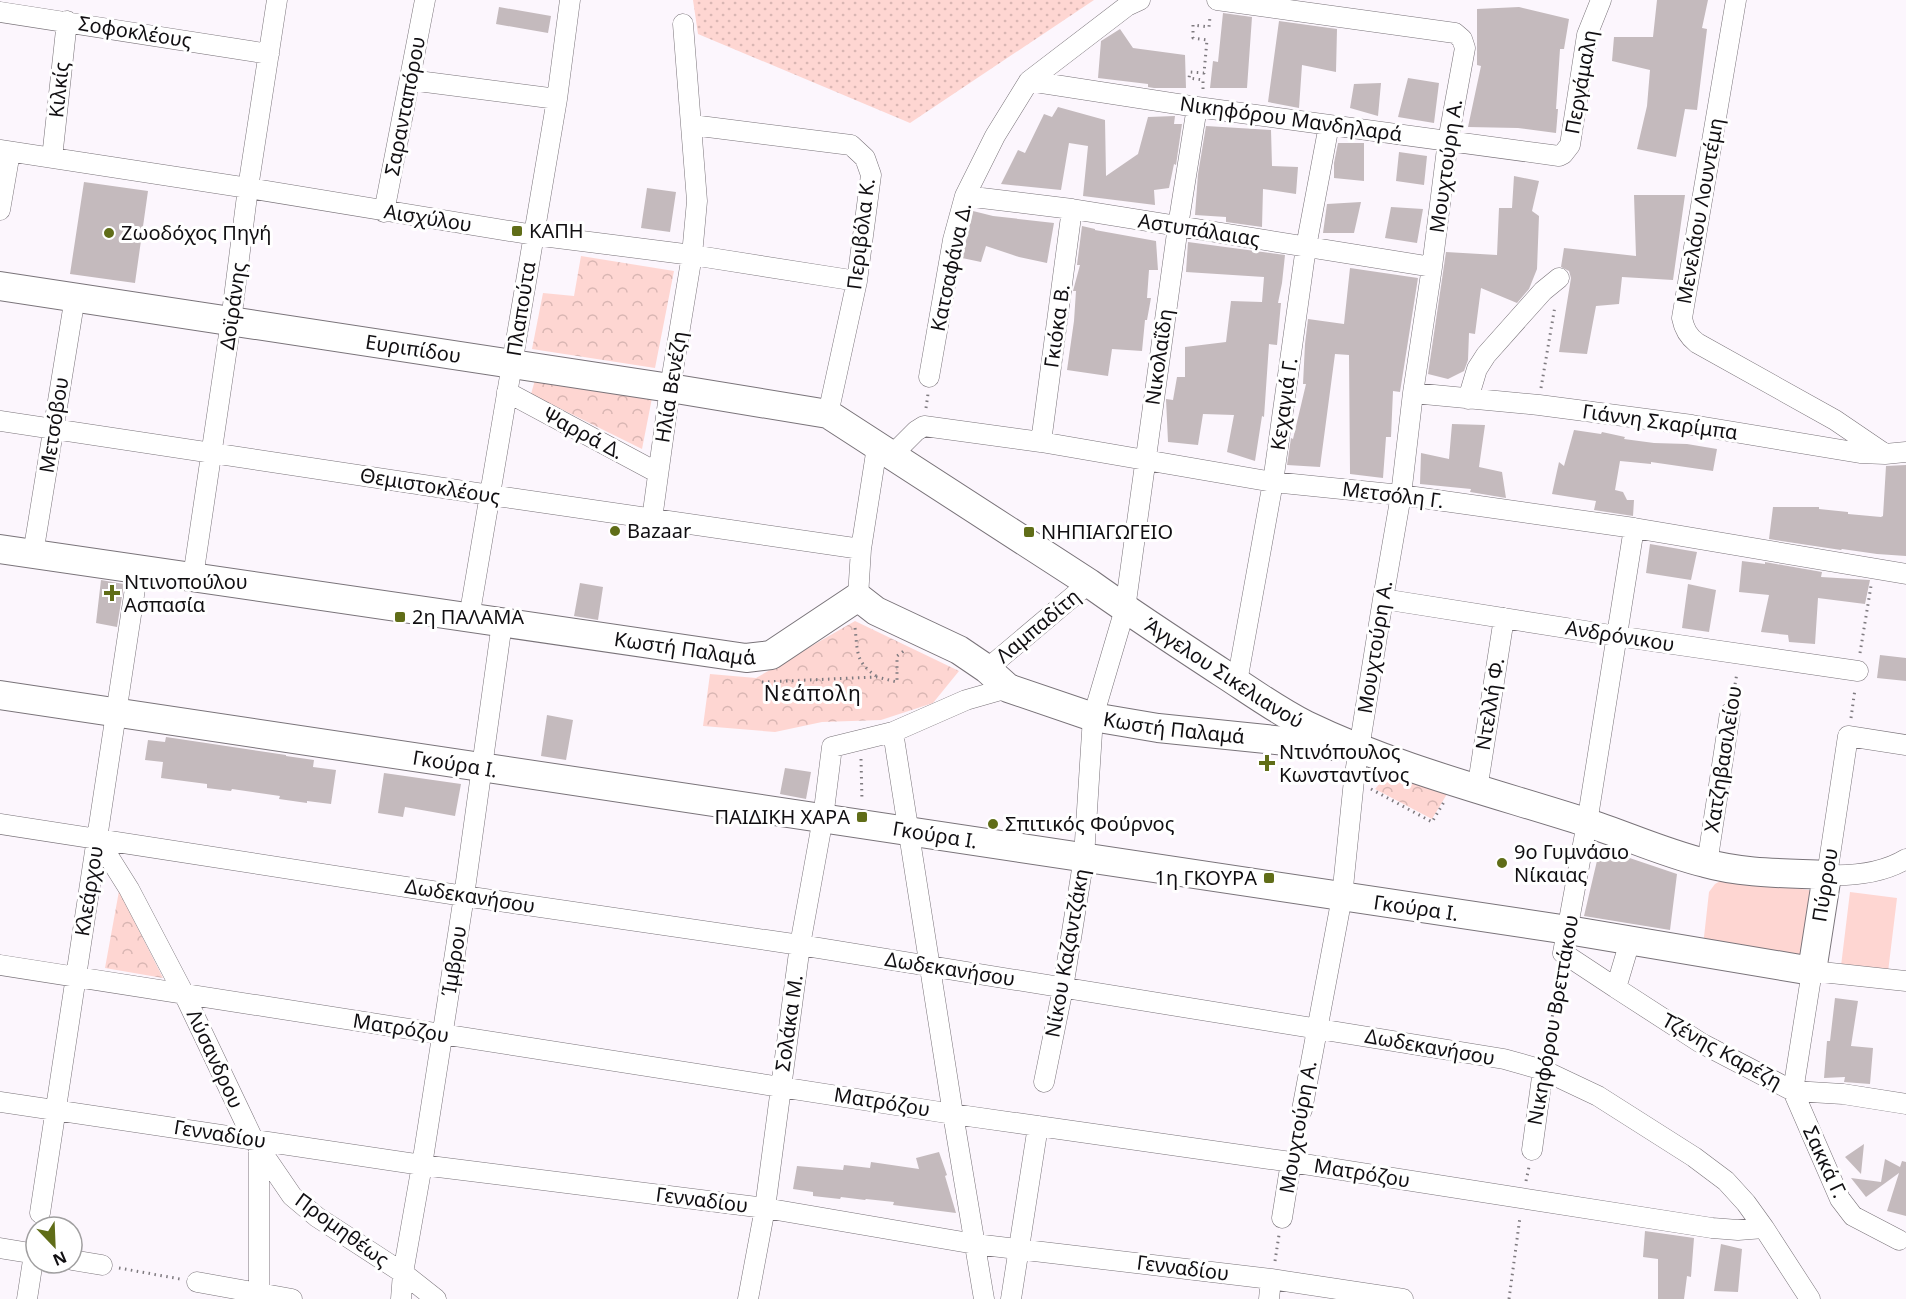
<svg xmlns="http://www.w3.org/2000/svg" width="1906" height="1299" viewBox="0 0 1906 1299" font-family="'Noto Sans',sans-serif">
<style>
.grass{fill:url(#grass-dots)}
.park{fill:url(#park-crowns)}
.pitch{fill:#fed6d2}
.building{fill:#c4babd}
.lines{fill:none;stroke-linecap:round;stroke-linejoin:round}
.street-casing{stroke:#797379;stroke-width:21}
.secondary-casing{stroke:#797379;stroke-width:30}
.path{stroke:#7e7a7f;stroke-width:3;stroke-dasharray:1.5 4.5;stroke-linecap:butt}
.street{stroke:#fff;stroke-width:20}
.secondary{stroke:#fff;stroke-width:28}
.poi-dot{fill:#606d18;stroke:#fff;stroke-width:2}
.labels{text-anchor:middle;stroke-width:6;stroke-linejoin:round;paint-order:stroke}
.street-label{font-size:20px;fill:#110f12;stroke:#fff}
.poi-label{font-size:20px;fill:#110f12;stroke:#fff;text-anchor:start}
.neighbourhood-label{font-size:21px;letter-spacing:1.5px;fill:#110f12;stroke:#fff}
</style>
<defs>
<pattern id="grass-dots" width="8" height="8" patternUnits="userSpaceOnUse" patternTransform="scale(1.5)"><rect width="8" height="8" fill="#fed6d2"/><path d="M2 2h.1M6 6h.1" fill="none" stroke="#d9b6b3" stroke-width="1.8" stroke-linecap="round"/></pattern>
<pattern id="park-crowns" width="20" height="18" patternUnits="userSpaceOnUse" patternTransform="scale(1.5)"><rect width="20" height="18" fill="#fed6d2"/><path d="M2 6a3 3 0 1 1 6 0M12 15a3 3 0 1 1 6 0" fill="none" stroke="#d9b6b3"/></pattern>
</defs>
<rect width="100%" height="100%" fill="#fcf6fd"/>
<!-- grass -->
<path class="grass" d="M693 0H1094L910 123 698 34Z"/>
<!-- park -->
<path class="park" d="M581 256 674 271 655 368 532 349 543 293 574 296Z
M535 380 652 398 642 449 531 394Z
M855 621 959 671 933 703 881 720 822 722 775 732 703 726 710 674 756 678Z
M1388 774 1447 794 1432 819 1375 789Z
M119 891 159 970 163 978 105 968Z"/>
<!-- pitch -->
<path class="pitch" d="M1724 879 1825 892 1809 962 1703 946 1709 892 1715 884Z
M1850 892 1897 898 1888 972 1841 966Z"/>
<!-- building -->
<path class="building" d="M1657 0H1708L1702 28 1707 29 1697 110 1685 109 1676 157 1637 149 1647 106 1650 70 1612 61 1614 37H1653Z
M499 7 551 16 548 33 496 24Z
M1519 7 1569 19 1564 49H1560L1556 109H1558L1556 133 1518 128 1468 127 1481 66 1477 65V9Z
M1223 13 1252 17 1247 88H1210L1213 61 1218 62Z
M1279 21 1337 29 1336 72 1302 65 1299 108 1268 102Z
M1120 29 1133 48 1185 55 1186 88H1154L1148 87V84L1098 78 1101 41Z
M1408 78 1439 83 1434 123 1398 117Z
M1381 83 1378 116 1350 108 1354 84Z
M1058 107 1105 120 1106 176 1138 154 1148 117 1175 116 1174 124H1182L1176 165 1174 164 1169 188 1154 190 1155 205 1083 196 1088 146 1069 143 1061 190 1001 184 1018 150 1025 153 1044 114 1052 117Z
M1206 126 1271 130 1272 166 1298 167 1296 194 1263 189 1262 227 1226 222V217L1195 215 1198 174Z
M1338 143H1364V181L1334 178V163Z
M1399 152 1427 156 1424 185 1396 181Z
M1514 176 1539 181 1532 211 1539 216 1537 269 1529 289 1517 303 1481 288 1475 334 1469 333 1468 360 1464 371 1448 379 1428 374 1446 252 1497 255 1499 208H1512Z
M84 182 148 191 135 283 70 274Z
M647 188 676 192 670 232 641 228Z
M1634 195H1685L1673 280 1622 277 1619 304 1596 306 1587 354 1559 352 1571 278 1569 271 1561 267 1564 248 1636 256Z
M1361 202 1354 233H1323L1327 204Z
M1391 207 1423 209 1417 243 1385 238Z
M973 211 993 216 1054 223 1047 263 1019 257 986 246 981 262 962 258Z
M1082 226 1095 229V230L1156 241 1158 270H1149L1147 298H1151L1147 320H1145L1142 351 1112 349 1108 376 1067 370 1074 321 1076 291H1073L1080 265H1077Z
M1188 242 1285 255 1282 283 1278 303H1281L1277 345 1269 344 1264 417 1262 416 1255 461 1227 452 1234 415 1203 414 1198 445 1168 442 1166 399 1173 400 1177 377H1185V347L1226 342 1231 301 1262 302 1264 277 1186 272Z
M1350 268 1418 278 1400 392 1393 391 1391 437H1386L1383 478 1350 474 1349 355 1335 354 1320 467 1287 465 1291 438 1293 439 1306 384H1303L1305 344 1308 319 1344 324Z
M1452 424 1485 425 1479 467 1502 472 1506 498 1470 492 1471 489 1420 484 1421 453 1449 459Z
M1574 430 1601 434 1602 432 1625 437 1624 439 1654 443 1687 444 1717 449 1713 471 1651 462V464L1620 461 1615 490 1623 492 1627 500H1634L1633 516 1594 510 1596 501 1552 494 1559 462 1564 466Z
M1906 465V556L1877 554 1842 549 1841 550 1769 539 1773 507H1819V509L1848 512V514L1881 517 1883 516 1886 466Z
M1650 544 1697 552 1691 580 1646 573Z
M1742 561 1765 564V562L1822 572 1821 577 1870 580 1865 604 1818 598 1815 644 1789 642 1788 635 1761 632 1769 595 1739 592Z
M101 580 124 584 117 627 96 623Z
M580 583 603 587 598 620 574 616Z
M1688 584 1716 590 1709 632 1682 628Z
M1880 655 1906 658V681L1877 678Z
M547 715 573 720 566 760 541 756Z
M166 737 286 755V756L314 760 313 767 336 770 331 804 307 801V803L279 799 280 796 232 789 231 791 207 788V784L161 778 163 762 145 760 148 740 165 742Z
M785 768 811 772 806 799 780 794Z
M384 773 461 784 455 816 405 807 403 817 378 813Z
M1600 848 1677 874 1670 930 1584 916Z
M1835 998 1858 1001 1851 1046 1873 1048 1870 1084 1844 1082 1845 1077 1824 1078 1827 1041H1830Z
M1864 1144 1861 1174 1845 1157Z
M939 1152 947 1175 945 1176 956 1213 893 1205 894 1202 866 1199 865 1200 841 1197 840 1199 813 1196V1192L793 1189 797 1166 843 1170 844 1165 870 1168 871 1162 919 1169 916 1158Z
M1885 1159 1900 1167 1902 1161 1906 1162V1216L1887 1211 1899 1173 1866 1197 1851 1178 1881 1182Z
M1645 1231 1694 1238 1691 1277 1687 1276 1684 1299H1658V1259L1643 1257Z
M1721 1244 1742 1249 1738 1292 1714 1291Z"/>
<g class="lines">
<defs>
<path id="street" d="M1217 0 1455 33 1462 39 1465 48 1448 141 1432 267 1413 393 1401 495 1383 599 1354 780 1342 897 1302 1110
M1736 0 1682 318C1684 329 1688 336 1697 343L1835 420 1885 454
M0 12 269 54
M410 80 557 99
M1029 81 1197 107 1559 156 1563 154 1570 145 1587 35 1601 0
M692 125 851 145 865 158 871 175 857 281 828 414
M0 150 248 188 534 235 692 255 857 281
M52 158 67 21
M965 196 1072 209 1432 267
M0 210 10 152
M384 212 425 0
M929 377 953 240 965 196 995 136 1029 81 1127 6 1140 0
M507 392 658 473
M1413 393 1539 405 1692 425 1860 453 1885 454 1906 452
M1468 399 1477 369 1486 355 1543 291 1559 278
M0 421 490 495 861 549
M1041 442 1072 209
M891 456 916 431 924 426 1041 442 1273 482 1401 495 1634 528 1906 574
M652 519 670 388 692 255 697 201 683 24
M33 554 75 297
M193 577 231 321 248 188 277 0
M858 597 861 549 877 447
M1383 599 1617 636 1858 671
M469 618 557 99 570 0
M987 669 1089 583
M1237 682 1273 482 1306 247 1329 125
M893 732 953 1114 984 1299
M1906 745 1848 736 1827 875C1854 876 1883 873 1906 859
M1477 790 1504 618
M0 824 464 896 800 945 1504 1059 1543 1070 1598 1096 1694 1157 1726 1181 1746 1203 1764 1228 1810 1299
M97 838 129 889 184 994 253 1139 292 1196 317 1217 403 1273 436 1299
M1707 864 1730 713
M1630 941 1616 988 1701 1043 1793 1091 1843 1094 1906 1104
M0 965 953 1114 1291 1162 1712 1228 1738 1230 1764 1228
M1616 988 1563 953 1587 823 1634 528
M1044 1082 1063 988 1084 857 1093 717 1125 609 1178 226 1197 107
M0 1102 422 1165 765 1208 975 1244 1271 1279 1403 1299
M1532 1150 1543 1070
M40 1213 138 569
M1282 1218 1291 1162
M1899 1240 1853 1216 1840 1199 1793 1091 1812 971 1906 981
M0 1248 36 1254
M72 1260 102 1265
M197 1282 292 1299
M27 1299 34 1254
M259 1299V1150
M401 1299 403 1273 422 1165 464 896 502 623
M748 1299 765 1208 800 945 823 818 832 747 893 732 966 700 1008 688
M1011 1299 1038 1126
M1269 1299 1271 1279"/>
<g id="secondary">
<path id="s1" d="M0 286 670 388 828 414 1089 583C1132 614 1177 643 1221 672 1249 690 1276 710 1306 725 1395 768 1491 792 1585 822 1625 835 1664 853 1705 863 1744 874 1787 873 1827 875L1812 971 1568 930 0 695"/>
<path id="s2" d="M0 549 746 658 771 655 858 597 876 611 959 650 987 669 1008 688 1093 717 1158 728 1334 746"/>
</g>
</defs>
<!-- street casing -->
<use href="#street" class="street-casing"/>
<!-- secondary casing -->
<use href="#secondary" class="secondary-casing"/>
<!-- path -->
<path class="path" d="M1203 89V80L1189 78 1190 72 1204 73 1207 40 1193 38V25L1209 27 1210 17
M1541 388 1555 306
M926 408 928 394
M855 628C858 653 855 661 876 676
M1860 653 1871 586
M762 682 877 677 897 682V656L905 650
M1733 696 1737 673
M1851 718 1855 689
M861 759 862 801
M1371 789 1432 822 1444 802
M1546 1052 1560 973
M1295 1143 1298 1126
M1526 1181 1529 1167
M1275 1261 1279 1235
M119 1268 180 1279
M1509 1299 1520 1217"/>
<!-- street -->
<use href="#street" class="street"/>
<!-- secondary -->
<use href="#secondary" class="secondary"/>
</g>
<!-- markers -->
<g class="poi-dot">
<rect x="511" y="225" width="12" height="12" rx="3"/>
<circle cx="109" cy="233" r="6"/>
<circle cx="615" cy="531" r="6"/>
<rect x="1023" y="526" width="12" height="12" rx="3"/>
<path d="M109 584h6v6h6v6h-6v6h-6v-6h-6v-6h6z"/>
<rect x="394" y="611" width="12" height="12" rx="3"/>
<path d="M1264 754h6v6h6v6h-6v6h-6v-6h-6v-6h6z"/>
<rect x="856" y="811" width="12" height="12" rx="3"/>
<circle cx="993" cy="824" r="6"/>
<circle cx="1502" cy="863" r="6"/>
<rect x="1263" y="872" width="12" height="12" rx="3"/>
</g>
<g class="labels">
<!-- street labels -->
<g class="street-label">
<text transform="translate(135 32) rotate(9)" y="7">Σοφοκλέους</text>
<text transform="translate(1581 82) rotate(-80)" y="7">Περγάμαλη</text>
<text transform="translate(59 90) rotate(-84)" y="7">Κιλκίς</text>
<text transform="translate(405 106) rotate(-79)" y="7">Σαρανταπόρου</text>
<text transform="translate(1291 119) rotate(8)" y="7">Νικηφόρου Μανδηλαρά</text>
<text transform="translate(1446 166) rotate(-82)" y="7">Μουχτούρη Α.</text>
<text transform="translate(1700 211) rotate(-80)" y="7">Μενελάου Λουντέμη</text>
<text transform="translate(428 218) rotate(9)" y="7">Αισχύλου</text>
<text transform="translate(1199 230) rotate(9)" y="7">Αστυπάλαιας</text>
<text transform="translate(861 234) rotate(-83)" y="7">Περιβόλα Κ.</text>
<text transform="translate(951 267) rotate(-78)" y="7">Κατσαφάνα Δ.</text>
<text transform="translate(233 306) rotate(-82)" y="7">Δοϊράνης</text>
<text transform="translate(521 309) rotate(-81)" y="7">Πλαπούτα</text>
<text transform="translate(1057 326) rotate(-82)" y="7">Γκιόκα Β.</text>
<text dy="7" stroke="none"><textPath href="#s1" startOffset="418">Ευριπίδου</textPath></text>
<text transform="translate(1159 357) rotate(-82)" y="7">Νικολαΐδη</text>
<text transform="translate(671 387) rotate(-81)" y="7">Ηλία Βενέζη</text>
<text transform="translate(1284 404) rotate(-82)" y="7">Κεχαγιά Γ.</text>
<text transform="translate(1660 422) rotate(8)" y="7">Γιάννη Σκαρίμπα</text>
<text transform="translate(54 425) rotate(-81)" y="7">Μετσόβου</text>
<text transform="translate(583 433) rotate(28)" y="7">Ψαρρά Δ.</text>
<text transform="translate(430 486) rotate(9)" y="7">Θεμιστοκλέους</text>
<text transform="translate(1393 495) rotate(7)" y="7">Μετσόλη Γ.</text>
<text transform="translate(1038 626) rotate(-40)" y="7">Λαμπαδίτη</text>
<text transform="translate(1620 636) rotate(9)" y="7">Ανδρόνικου</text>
<text dy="7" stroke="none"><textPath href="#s2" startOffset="692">Κωστή Παλαμά</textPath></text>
<text transform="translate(1375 647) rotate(-81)" y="7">Μουχτούρη Α.</text>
<text dy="7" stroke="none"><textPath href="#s1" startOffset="1311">Άγγελου Σικελιανού</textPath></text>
<text transform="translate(1490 704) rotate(-81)" y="7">Ντελλή Φ.</text>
<text dy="7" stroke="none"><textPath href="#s2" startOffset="1232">Κωστή Παλαμά</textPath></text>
<text transform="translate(1723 759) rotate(-81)" y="7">Χατζηβασιλείου</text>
<text transform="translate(455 764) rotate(9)" y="7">Γκούρα Ι.</text>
<text transform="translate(935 835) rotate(9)" y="7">Γκούρα Ι.</text>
<text transform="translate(1825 885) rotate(-81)" y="7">Πύρρου</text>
<text transform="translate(89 891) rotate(-81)" y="7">Κλεάρχου</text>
<text transform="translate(470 896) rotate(9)" y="7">Δωδεκανήσου</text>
<text transform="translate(1416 908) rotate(8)" y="7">Γκούρα Ι.</text>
<text transform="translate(1067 953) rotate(-80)" y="7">Νίκου Καζαντζάκη</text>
<text transform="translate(454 961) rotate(-81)" y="7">Ίμβρου</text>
<text transform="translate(950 969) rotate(9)" y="7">Δωδεκανήσου</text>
<text transform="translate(1553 1020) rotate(-80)" y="7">Νικηφόρου Βρεττάκου</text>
<text transform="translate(789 1023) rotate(-82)" y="7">Σολάκα Μ.</text>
<text transform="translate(401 1028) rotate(9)" y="7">Ματρόζου</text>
<text transform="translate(1430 1047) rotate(10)" y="7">Δωδεκανήσου</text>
<text transform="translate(1722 1051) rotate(29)" y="7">Τζένης Καρέζη</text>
<text transform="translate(215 1059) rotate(65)" y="7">Λύσανδρου</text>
<text transform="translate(882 1102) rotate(9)" y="7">Ματρόζου</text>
<text transform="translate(1298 1127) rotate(-80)" y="7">Μουχτούρη Α.</text>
<text transform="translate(220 1134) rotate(9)" y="7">Γενναδίου</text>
<text transform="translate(1825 1162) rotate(65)" y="7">Σακκά Γ.</text>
<text transform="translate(1362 1173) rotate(9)" y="7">Ματρόζου</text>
<text transform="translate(702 1200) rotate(7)" y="7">Γενναδίου</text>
<text transform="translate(342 1230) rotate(36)" y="7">Προμηθέως</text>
<text transform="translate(1183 1268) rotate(7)" y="7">Γενναδίου</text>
</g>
<!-- poi labels -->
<g class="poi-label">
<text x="529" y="238">ΚΑΠΗ</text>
<text x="121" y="240">Ζωοδόχος Πηγή</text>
<text x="627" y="538">Bazaar</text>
<text x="1041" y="539">ΝΗΠΙΑΓΩΓΕΙΟ</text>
<text x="124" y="589">Ντινοπούλου<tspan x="124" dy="23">Ασπασία</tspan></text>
<text x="412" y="624">2η ΠΑΛΑΜΑ</text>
<text x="1279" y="759">Ντινόπουλος<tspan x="1279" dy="23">Κωνσταντίνος</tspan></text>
<text x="850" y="824" text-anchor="end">ΠΑΙΔΙΚΗ ΧΑΡΑ</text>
<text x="1005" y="831">Σπιτικός Φούρνος</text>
<text x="1514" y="859">9ο Γυμνάσιο<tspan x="1514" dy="23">Νίκαιας</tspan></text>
<text x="1257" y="885" text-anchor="end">1η ΓΚΟΥΡΑ</text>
</g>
<!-- neighbourhood labels -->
<g class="neighbourhood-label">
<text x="813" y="701">Νεάπολη</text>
</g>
</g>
<!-- north arrow -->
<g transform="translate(54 1245) rotate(157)"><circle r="28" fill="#ffffff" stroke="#a09fa0" stroke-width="1.5"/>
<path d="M0-4.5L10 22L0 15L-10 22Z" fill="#606d18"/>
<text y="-9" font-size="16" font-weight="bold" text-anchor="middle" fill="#110f12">N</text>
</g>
</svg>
